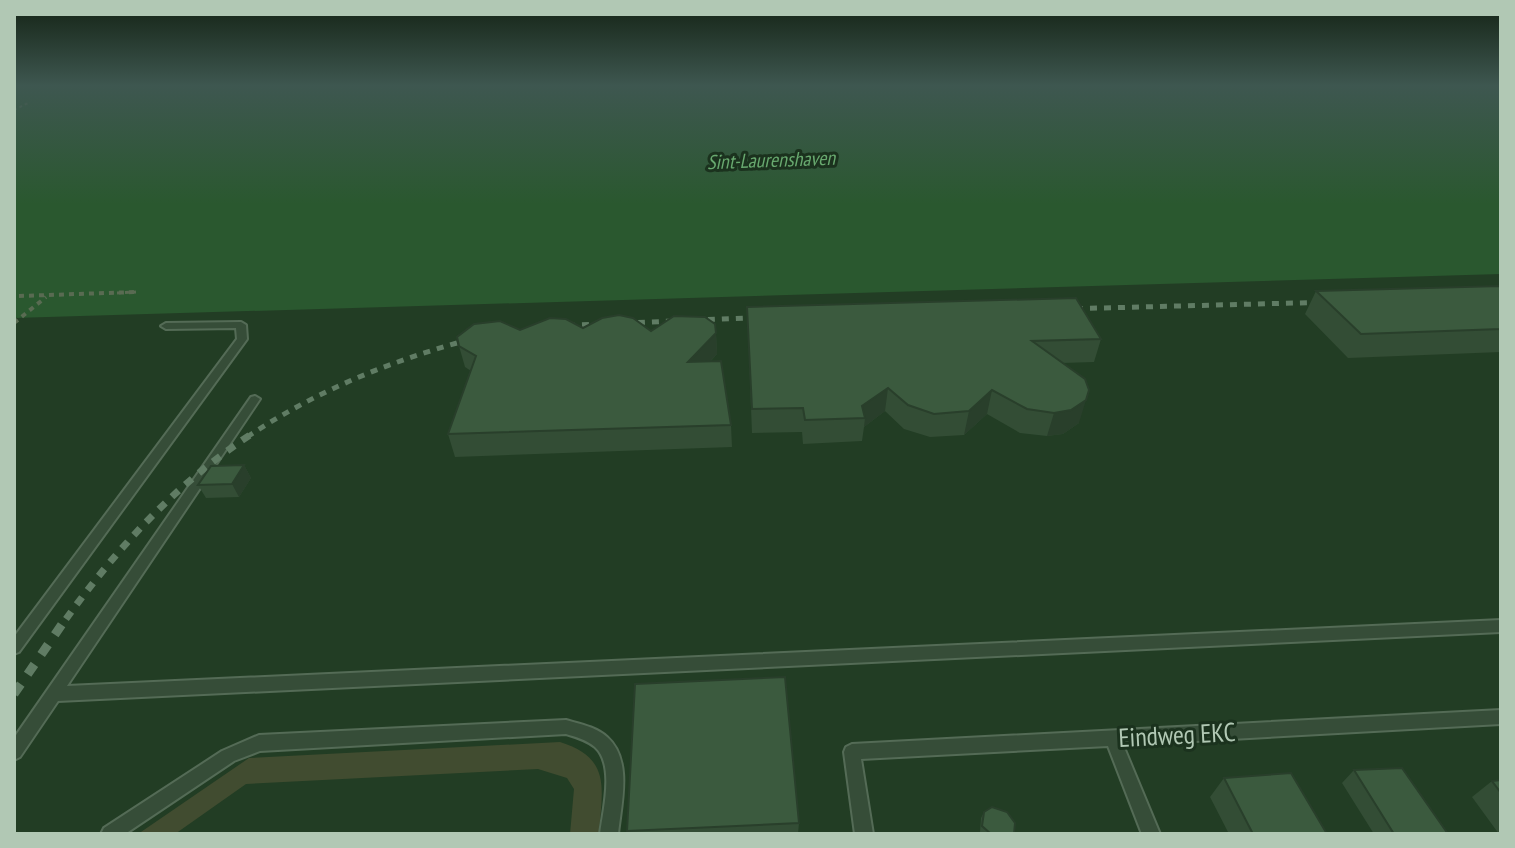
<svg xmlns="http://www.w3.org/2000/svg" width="1515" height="848" viewBox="0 0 1515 848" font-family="'PT Sans Narrow',sans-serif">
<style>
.green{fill:#414c30}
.water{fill:#2a582f}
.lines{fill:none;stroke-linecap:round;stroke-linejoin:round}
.lane-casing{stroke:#546b56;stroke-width:4}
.path-far2{stroke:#596b52;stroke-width:2;stroke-dasharray:3 3;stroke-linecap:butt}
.path-far1{stroke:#596b52;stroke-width:3;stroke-dasharray:4 4;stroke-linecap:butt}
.path{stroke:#596b52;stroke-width:4;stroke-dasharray:5 5;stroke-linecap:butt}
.lane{fill:#364d38;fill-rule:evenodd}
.rail-far2{stroke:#607c64;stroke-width:5;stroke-dasharray:7 7;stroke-linecap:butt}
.rail-far1{stroke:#607c64;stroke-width:7;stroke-dasharray:9 9;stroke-linecap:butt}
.rail{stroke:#607c64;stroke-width:9;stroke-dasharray:12 12;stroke-linecap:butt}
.wall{fill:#334d35}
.shaded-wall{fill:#293f2b}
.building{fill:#3b5a3e;stroke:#293f2b;stroke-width:2}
.labels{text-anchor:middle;stroke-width:6;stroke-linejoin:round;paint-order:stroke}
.far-water-label{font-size:20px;font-style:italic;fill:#68a96f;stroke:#1b321e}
.near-street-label{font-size:26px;fill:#b1c8b4;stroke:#1b321e}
</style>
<rect width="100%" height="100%" fill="#223d24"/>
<!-- green -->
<path class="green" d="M560 742C612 758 602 789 599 834H570L574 789 567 778 538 769 246 784 175 834H138L249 758Z"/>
<!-- water -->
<path class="water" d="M14 86H1501V274L14 318Z"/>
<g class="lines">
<defs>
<path id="lane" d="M241 322 246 325 247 339 19 652 14 654V637L237 339 236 328 166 329 161 326 166 323Z
M255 396 260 399 67 686 1501 620V632L58 701 20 757 14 760V738L251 397Z
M1501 710V724L1123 745 1160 834H1142L1108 746 861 759 873 834H855L844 752 846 747 852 744Z
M566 720C580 724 596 727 607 737 633 760 621 804 618 834H600C603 810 615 765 595 747 587 740 576 737 566 734L260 751 234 761 125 834H101L104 828 222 751 259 735Z"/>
</defs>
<!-- lane casing -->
<use href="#lane" class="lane-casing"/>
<!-- path-far2 -->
<path class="path-far2" d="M14 110 28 103"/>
<!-- path-far1 -->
<path class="path-far1" d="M117 293 136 292"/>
<!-- path -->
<path class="path" d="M19 296 136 292
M14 323 46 297"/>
<!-- lane -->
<use href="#lane" class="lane"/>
<!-- rail-far2 -->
<path class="rail-far2" d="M1062 309 1334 302
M554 326 770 317
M247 437C319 389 395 359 479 337"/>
<!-- rail-far1 -->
<path class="rail-far1" d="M66 619C117 548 176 484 250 435"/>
<!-- rail -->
<path class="rail" d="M14 694 67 617"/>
</g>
<!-- wall -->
<path class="wall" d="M1501 286V352L1348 358 1305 314 1316 291Z
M747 307 1101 339 1094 362 1062 363 1079 423 1063 434 1047 436 1020 433 987 414 964 435 930 437 904 429 885 411 864 427 862 441 803 444 802 432 752 433Z
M583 328 716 333 717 354 710 362 731 425 732 447 455 457 448 434 471 371 465 367 459 346 520 330Z
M244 465 251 478 239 497 206 498 198 485Z
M1354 770 1448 834H1374L1342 783Z
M1224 778 1327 834H1229L1210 797Z
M1501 780V834H1499L1472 797 1492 781Z
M984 812 1014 834H982L980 832 981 818Z
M799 823 798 834H627V831Z"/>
<!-- shaded-wall -->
<path class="shaded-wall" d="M716 333 717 354 689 384 688 362Z
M888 388 885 411 864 427 865 418 862 406Z
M992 390 987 414 964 435 969 411Z
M1086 400 1079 423 1063 434 1047 436 1054 413Z
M244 465 251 478 239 497 232 484Z"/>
<!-- building -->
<path class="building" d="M1501 286V329L1361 334 1316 291Z
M1076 298 1101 339 1032 341 1085 379 1089 390 1086 400 1071 410 1054 413 1027 409 992 390 969 411 934 414 908 405 888 388 862 406 865 418 805 420 803 408 752 409 747 307Z
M619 315 633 318 651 331 674 316 705 317 715 324 716 333 688 362 721 361 731 425 448 434 476 356 459 346 457 337 474 324 500 321 520 330 550 318 566 319 583 328 602 318Z
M244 465 232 484 198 485 211 466Z
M785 677 799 823 627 831 635 684Z
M1402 768 1448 834H1394L1354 770Z
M1291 773 1327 834H1253L1224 778Z
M1501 780V793L1492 781Z
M992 807 1007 812 1015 823 1014 834H991L982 826 984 812Z"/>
<!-- sky -->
<linearGradient id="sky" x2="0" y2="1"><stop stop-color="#132214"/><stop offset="0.42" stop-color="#3e5750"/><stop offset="1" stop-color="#3e5750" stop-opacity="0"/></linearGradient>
<rect width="1515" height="204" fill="url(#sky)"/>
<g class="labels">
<!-- far-water labels -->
<g class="far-water-label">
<text transform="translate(771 160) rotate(-2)" y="7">Sint-Laurenshaven</text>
</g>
<!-- near-street labels -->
<g class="near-street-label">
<text transform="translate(1177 735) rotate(-3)" y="9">Eindweg EKC</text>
</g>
</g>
<!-- border -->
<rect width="1515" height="848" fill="none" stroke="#b1c8b4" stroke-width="32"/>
</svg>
